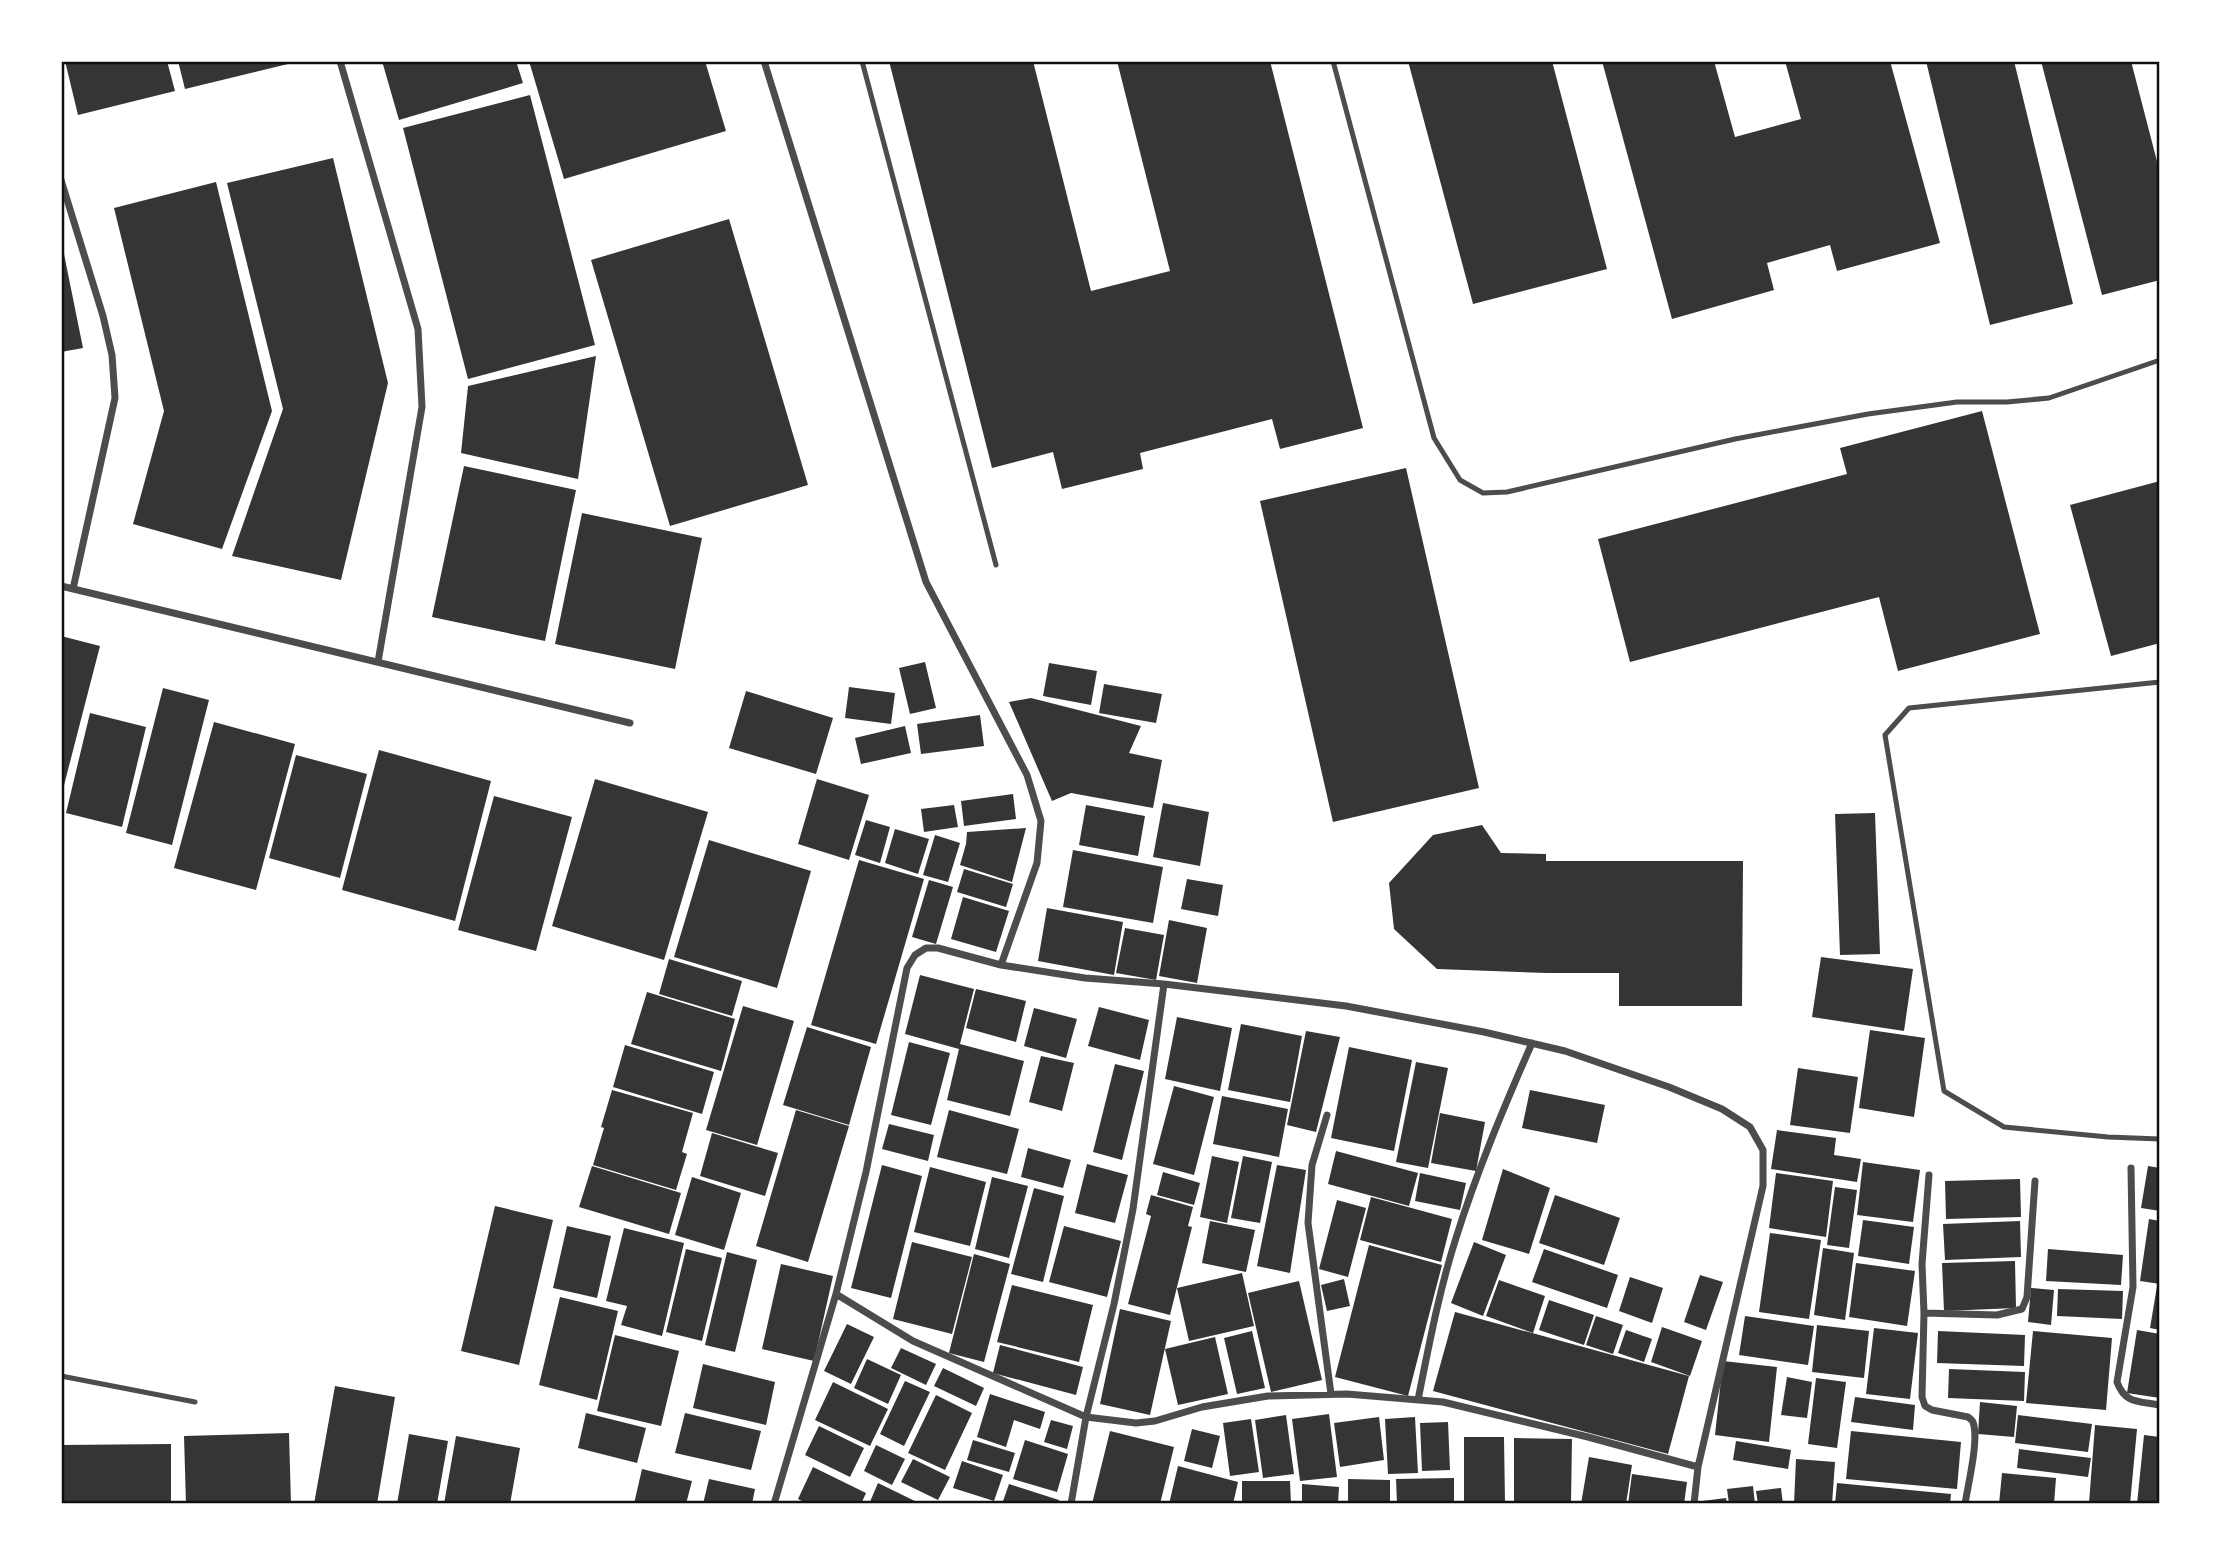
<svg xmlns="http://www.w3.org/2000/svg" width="2221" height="1565" viewBox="0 0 2221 1565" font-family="'Nunito Sans',sans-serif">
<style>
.building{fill:#353535}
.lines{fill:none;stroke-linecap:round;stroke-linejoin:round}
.service{stroke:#4c4c4c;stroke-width:5}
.minor{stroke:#4c4c4c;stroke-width:7}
.neatline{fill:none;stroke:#111;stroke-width:2.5}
</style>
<rect width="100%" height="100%" fill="#fff"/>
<!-- building -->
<path class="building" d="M65 61H167L175 91 78 115Z
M178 61H288V64L185 89Z
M382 61H516L523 83 399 120Z
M529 61H705L726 131 564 179Z
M889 61H1033L1091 291 1170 271 1117 61H1270L1363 428 1280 449 1272 419 1140 453 1143 469 1062 489 1053 452 992 468Z
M1408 61H1552L1607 269 1473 304Z
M1602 61H1714L1735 137 1801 119 1785 61H1890L1940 243 1837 271 1830 245 1767 263 1774 290 1672 319Z
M1926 61H2014L2073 304 1990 325Z
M2041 61H2131L2160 173V280L2102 295Z
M530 95 595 345 468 379 403 128Z
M333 158 388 383 341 580 232 556 283 409 227 183Z
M216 182 272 411 222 549 133 524 164 411 114 208Z
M729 219 808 485 670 526 591 260Z
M61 254H64L83 348 61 352Z
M596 356 578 479 461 453 468 386Z
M1982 411 2040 634 1898 671 1879 597 1630 662 1598 539 1847 474 1840 448Z
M464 466 576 490 545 641 432 617Z
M1406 468 1479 788 1333 822 1260 501Z
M2160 481V643L2111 656 2070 505Z
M582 513 702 538 675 669 555 644Z
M61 636 100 646 62 793H61Z
M925 662 936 708 910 714 899 668Z
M1049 663 1097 671 1091 705 1043 696Z
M1104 684 1162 694 1156 723 1099 713Z
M849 687 895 693 891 724 845 718Z
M163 688 209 700 172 845 126 833Z
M746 691 833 718 816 774 729 748Z
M1031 698 1141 726 1129 753 1162 760 1153 808 1071 793 1052 801 1009 702Z
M90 713 146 727 122 827 66 813Z
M980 715 984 746 921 754 917 724Z
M214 722 295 744 256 890 174 868Z
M905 726 911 753 861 764 855 738Z
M379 750 491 781 455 921 342 890Z
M296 755 367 774 340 878 269 858Z
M595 779 708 812 664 960 552 926Z
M817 779 869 795 849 860 798 844Z
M1013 794 1016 819 964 826 961 801Z
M494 796 572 817 536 951 458 930Z
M1163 803 1209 812 1200 866 1153 857Z
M954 805 958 827 924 832 921 809Z
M1086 805 1145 816 1138 856 1079 845Z
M1875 813 1880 954 1840 955 1835 814Z
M866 820 890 827 880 863 855 855Z
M1482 825 1501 853 1546 854V861H1743L1742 1006H1619V973H1547L1437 969 1394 929 1389 883 1433 835Z
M1026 828 1012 882 960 865 966 844 967 832Z
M895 829 929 839 918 874 885 863Z
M935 835 960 843 948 882 923 875Z
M709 840 811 871 777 988 674 957Z
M1073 850 1163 867 1153 923 1063 907Z
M859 860 924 879 876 1044 811 1025Z
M964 869 1013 884 1006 907 957 892Z
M1187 879 1223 885 1218 916 1181 909Z
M929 880 953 887 936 944 912 937Z
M963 897 1009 911 996 952 951 939Z
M1047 908 1123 922 1114 975 1038 961Z
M1169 920 1207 928 1197 983 1159 976Z
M1125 928 1164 935 1156 980 1116 973Z
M1821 957 1913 969 1904 1031 1812 1017Z
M669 959 742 981 732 1016 659 994Z
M920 975 974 989 960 1044 1024 1061 1010 1116 947 1100 959 1049 905 1034Z
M976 989 1026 1001 1016 1042 966 1028Z
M647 992 735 1019 721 1071 631 1044Z
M743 1006 794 1021 757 1145 706 1130Z
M1099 1007 1149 1020 1140 1060 1088 1046Z
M1034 1008 1077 1019 1066 1058 1024 1046Z
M1177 1017 1232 1028 1220 1091 1165 1079Z
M1241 1024 1302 1036 1290 1102 1228 1090Z
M807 1027 871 1047 849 1125 783 1105Z
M1870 1030 1925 1038 1914 1117 1859 1108Z
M1306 1031 1340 1037 1316 1132 1287 1125Z
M909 1042 950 1053 931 1125 891 1115Z
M625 1045 714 1072 702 1114 613 1087Z
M1349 1047 1412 1060 1394 1151 1331 1138Z
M1041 1056 1074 1063 1062 1111 1029 1102Z
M1416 1062 1448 1068 1428 1168 1396 1162Z
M1115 1064 1144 1071 1122 1160 1093 1152Z
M1798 1068 1858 1077 1850 1133 1790 1125Z
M1174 1086 1214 1097 1194 1175 1153 1164Z
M612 1090 693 1113 682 1152 687 1154 676 1190 593 1165 604 1128 601 1127Z
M1530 1090 1605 1105 1597 1143 1522 1128Z
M1222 1096 1288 1109 1279 1157 1213 1144Z
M796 1110 849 1126 808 1262 756 1246Z
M949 1110 1019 1129 1007 1174 937 1157Z
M1440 1113 1485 1122 1476 1171 1431 1163Z
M889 1124 934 1135 928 1161 882 1149Z
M1777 1130 1836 1138 1834 1155 1861 1159 1857 1182 1771 1169Z
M712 1133 778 1153 765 1196 700 1176Z
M1028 1148 1071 1160 1063 1188 1021 1177Z
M1336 1151 1418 1173 1409 1206 1328 1184Z
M1212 1156 1239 1162 1227 1223 1200 1217Z
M1243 1156 1272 1162 1260 1223 1231 1218Z
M1863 1162 1920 1170 1913 1222 1857 1215Z
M1087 1164 1128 1175 1115 1223 1075 1213Z
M882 1165 922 1176 891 1298 851 1288Z
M1277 1165 1306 1170 1290 1273 1257 1266Z
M592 1166 681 1193 669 1234 579 1207Z
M2148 1166 2160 1168V1211L2141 1208Z
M930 1167 986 1182 970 1246 914 1232Z
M1503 1169 1550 1188 1529 1254 1482 1240Z
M1163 1172 1200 1183 1194 1205 1157 1195Z
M1420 1173 1466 1183 1460 1210 1415 1201Z
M1776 1173 1833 1181 1826 1237 1769 1228Z
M692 1177 741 1193 724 1250 675 1235Z
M992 1177 1028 1186 1009 1258 975 1249Z
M2020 1179 2021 1217 1946 1219 1945 1181Z
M1835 1187 1857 1190 1849 1248 1827 1245Z
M1034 1188 1064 1196 1043 1282 1011 1274Z
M1151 1195 1193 1207 1188 1226 1192 1227 1170 1315 1128 1304 1151 1216 1146 1214Z
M1555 1195 1620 1218 1604 1265 1539 1243Z
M1371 1197 1452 1219 1441 1262 1360 1240Z
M1337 1200 1366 1208 1348 1277 1319 1269Z
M495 1206 553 1220 519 1365 461 1351Z
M2149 1219 2160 1221V1284L2140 1281Z
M1863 1220 1914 1227 1909 1264 1858 1256Z
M1210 1221 1255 1230 1246 1272 1202 1263Z
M2020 1221 2021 1257 1945 1260 1943 1224Z
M567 1226 611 1236 597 1298 553 1288Z
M1064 1226 1121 1241 1107 1297 1049 1282Z
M624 1228 684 1243 662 1336 621 1325 627 1306 606 1301Z
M1770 1233 1821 1240 1809 1319 1759 1312Z
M912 1242 972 1257 952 1334 893 1319Z
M1474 1242 1506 1255 1483 1316 1451 1303Z
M1369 1245 1442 1265 1408 1396 1335 1377Z
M1823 1248 1854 1253 1845 1320 1814 1315Z
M686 1249 722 1258 702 1341 666 1332Z
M1544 1249 1618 1275 1607 1308 1532 1282Z
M2048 1249 2123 1255 2121 1285 2046 1281Z
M727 1252 757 1260 735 1352 705 1345Z
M974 1254 1010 1264 984 1362 949 1353Z
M2015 1261 2016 1308 1944 1311 1942 1263Z
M1856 1263 1915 1271 1907 1326 1849 1317Z
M781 1264 833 1276 814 1361 762 1349Z
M1242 1273 1254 1326 1189 1341 1177 1288Z
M1700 1275 1723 1282 1706 1330 1684 1322Z
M1630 1277 1663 1288 1652 1323 1619 1311Z
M1344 1279 1350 1306 1327 1311 1321 1285Z
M1499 1280 1545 1296 1533 1333 1486 1316Z
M1299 1281 1322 1380 1271 1392 1248 1293Z
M1012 1285 1093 1305 1079 1362 997 1342Z
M2157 1286 2160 1287V1330L2150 1328Z
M2031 1288 2054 1290 2051 1325 2028 1322Z
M2058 1289 2123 1291 2122 1319 2057 1316Z
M560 1297 618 1311 597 1400 539 1385Z
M1549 1300 1594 1315 1584 1345 1539 1330Z
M1120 1309 1171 1321 1150 1415 1100 1404Z
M1455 1312 1689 1376 1668 1454 1433 1391Z
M1596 1316 1623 1325 1613 1354 1586 1345Z
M1745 1316 1814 1326 1808 1365 1739 1355Z
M847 1324 874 1337 851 1384 824 1371Z
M1817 1325 1869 1331 1864 1378 1812 1372Z
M1662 1327 1702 1341 1690 1376 1651 1362Z
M1874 1328 1918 1333 1910 1399 1866 1394Z
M1626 1330 1652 1339 1644 1362 1618 1353Z
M2137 1330 2160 1334V1398L2127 1393Z
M1252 1331 1265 1388 1237 1394 1224 1338Z
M1938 1331 2025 1335 2024 1366 1937 1363Z
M2033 1331 2112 1338 2106 1410 2026 1403Z
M615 1335 679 1351 661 1426 597 1411Z
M1215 1337 1228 1394 1178 1405 1165 1349Z
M1000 1345 1083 1367 1076 1395 993 1373Z
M901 1348 936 1364 926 1385 891 1368Z
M867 1359 901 1375 888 1404 854 1388Z
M1723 1361 1777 1367 1769 1442 1715 1435Z
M703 1364 775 1382 766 1425 693 1408Z
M943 1368 984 1388 976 1406 934 1386Z
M1949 1369 2025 1372 2024 1401 1948 1398Z
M1787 1377 1812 1382 1807 1418 1781 1415Z
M1816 1378 1846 1382 1837 1448 1808 1444Z
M905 1381 930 1392 904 1446 880 1434Z
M833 1382 888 1409 870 1446 815 1420Z
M335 1386 395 1397 377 1504H314Z
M990 1394 1045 1412 1040 1429 1014 1420 1006 1447 977 1437Z
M936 1395 972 1413 945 1470 908 1453Z
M1855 1397 1915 1405 1913 1430 1851 1422Z
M1980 1402 2017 1406 2014 1437 1978 1434Z
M586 1413 646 1428 637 1463 578 1448Z
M685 1413 761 1431 751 1470 675 1453Z
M1329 1414 1337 1477 1300 1481 1292 1419Z
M1286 1415 1294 1474 1263 1478 1255 1420Z
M2018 1415 2092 1424 2088 1452 2015 1443Z
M1379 1417 1384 1460 1340 1467 1334 1423Z
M1415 1417 1418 1473 1388 1474 1385 1419Z
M1251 1419 1259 1472 1230 1476 1223 1423Z
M1051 1420 1073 1426 1067 1449 1044 1442Z
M1448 1422 1450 1470 1422 1471 1420 1423Z
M2095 1425 2137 1429 2130 1504 2089 1503Z
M819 1426 864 1448 850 1477 805 1455Z
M1192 1429 1220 1436 1212 1468 1184 1461Z
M1110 1431 1174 1447 1160 1504H1092Z
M1851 1431 1961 1442 1957 1489 1846 1479Z
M289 1433 291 1504H186L184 1436Z
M409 1434 448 1441 437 1504H397Z
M2144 1435 2160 1437V1504H2137Z
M456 1436 520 1448 510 1504H444Z
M1464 1437H1504L1505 1504H1464Z
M1514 1438 1572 1439 1571 1504H1514Z
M973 1440 1015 1453 1009 1472 967 1460Z
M1025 1440 1068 1454 1057 1492 1013 1479Z
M1736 1441 1791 1450 1788 1469 1733 1460Z
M171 1444V1504H61V1445Z
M876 1445 905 1459 892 1485 864 1471Z
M2019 1449 2091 1458 2088 1477 2017 1468Z
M1589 1457 1632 1465 1626 1504H1581Z
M913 1459 950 1477 938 1500 901 1482Z
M1796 1459 1835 1462 1832 1504H1794Z
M962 1461 1003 1475 994 1501 953 1488Z
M1178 1466 1238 1482 1233 1504H1169Z
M813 1467 866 1493 861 1504H808L798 1499Z
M642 1469 692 1481 686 1504H634Z
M2002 1473 2056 1478 2054 1504H1999Z
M1632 1474 1687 1482 1684 1504H1628Z
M1454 1478V1504H1397L1396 1479Z
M709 1479 755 1489 752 1504H703Z
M1348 1479 1390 1480V1504H1348Z
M1242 1481H1290L1291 1504H1242Z
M878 1483 921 1504H869Z
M1837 1483 1951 1494 1950 1504H1835Z
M1009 1484 1059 1500 1058 1504H1002Z
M1302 1484 1339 1487 1338 1504H1302Z
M1753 1486 1755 1504H1729L1727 1489Z
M1781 1488 1783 1504H1758L1756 1491Z
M1726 1498 1727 1504H1702V1501Z"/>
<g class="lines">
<!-- service -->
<path class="service" d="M862 61 996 565
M1333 61 1434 438 1460 480 1483 493 1507 492 1735 439 1868 414 1957 402H2007L2049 398 2160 360
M2160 682 1909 708 1885 735 1944 1091 2004 1127 2108 1137 2160 1139
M61 1376 195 1402"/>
<!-- minor -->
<path class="minor" d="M340 61 418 329 422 407 378 662
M764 61 926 582 1027 775 1041 821 1037 863 1001 965
M61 180 103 316 112 355 115 398 73 589
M61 586 630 723
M1327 1115 1312 1165 1308 1223 1331 1394
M2131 1168 2133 1287 2117 1382C2125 1404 2139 1401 2160 1405
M1929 1175 1922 1264 1924 1313 1922 1397 1925 1406 1932 1410 1968 1417C1973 1421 1973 1421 1974 1426 1978 1444 1968 1485 1965 1504
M836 1294 913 1341 1086 1417 1136 1423 1155 1421 1202 1407 1268 1396 1347 1394 1443 1402 1588 1437 1698 1467
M1924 1313 1997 1315 2022 1309 2027 1297 2035 1181
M1418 1400C1429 1345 1439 1291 1456 1238 1477 1171 1504 1107 1532 1043
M774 1504 836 1294 866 1172 907 968 915 955 926 948H938L1001 965 1085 978 1164 984 1346 1006 1484 1032 1565 1051 1669 1087 1722 1109 1750 1127 1763 1150V1186L1698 1467 1694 1504
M1071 1504 1086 1417 1114 1304 1133 1209 1164 984"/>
</g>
<!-- border -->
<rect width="2221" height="1565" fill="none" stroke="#ffffff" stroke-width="126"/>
<rect x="63" y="63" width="2095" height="1439" class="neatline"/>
</svg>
